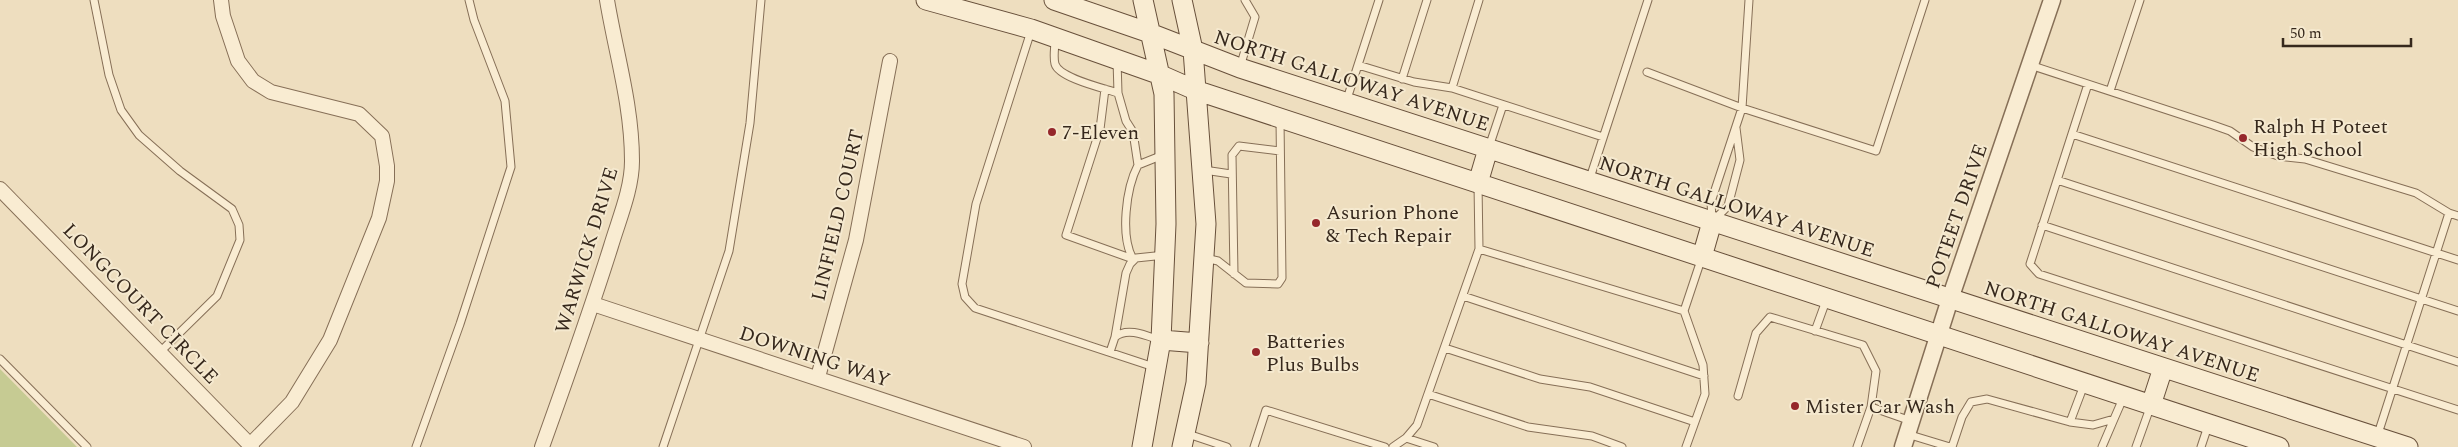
<svg xmlns="http://www.w3.org/2000/svg" width="2458" height="447" viewBox="0 0 2458 447" font-family="Spectral,serif">
<style>
.green{fill:#c6cb93}
.lines{fill:none;stroke-linecap:round;stroke-linejoin:round}
.service-casing{stroke:#866f57;stroke-width:9}
.minor-casing{stroke:#866f57;stroke-width:16}
.tertiary-casing{stroke:#866f57;stroke-width:19}
.secondary-casing{stroke:#68503b;stroke-width:21}
.service{stroke:#f9ecd2;stroke-width:7}
.minor{stroke:#f9ecd2;stroke-width:14}
.tertiary{stroke:#f9ecd2;stroke-width:16}
.secondary{stroke:#f9ecd2;stroke-width:19}
.poi-dot{fill:#95272b;stroke:#f5e9cf;stroke-width:2}
.labels{text-anchor:middle;stroke-width:4;stroke-linejoin:round;paint-order:stroke}
.street-label{font-size:20px;fill:#36281c;stroke:#f5e9cf}
.poi-label{font-size:20px;fill:#36281c;stroke:#f5e9cf;text-anchor:start}
</style>
<rect width="100%" height="100%" fill="#eedebf"/>
<!-- green -->
<path class="green" d="M0 369 77 447H0Z"/>
<g class="lines">
<defs>
<path id="service" d="M94 0 109 75 121 110 139 135 180 171 232 209 239 225 240 240 217 296 161 351
M1031 31 976 204 962 284 965 297 975 308 1154 367
M1055 40C1055 47 1053 57 1055 64 1059 78 1103 88 1118 93
M1117 60 1118 93 1126 121 1133 132 1138 165
M1358 65 1414 82 1452 88 1603 137
M2030 65 2213 125 2230 131 2253 147 2278 156 2305 159 2416 193 2449 213 2377 437
M1240 67 1255 17 1245 0
M1647 72 1742 108 1876 151 1925 0
M1402 79 1427 0
M2088 84 2030 264 2039 274 2458 410
M1452 88 1479 0
M1105 89 1100 129 1066 235 1133 259
M2110 91 2140 0
M1346 102 1379 0
M2072 134 2458 260
M1489 147 1503 105
M1204 170 1231 174
M2057 180 2458 311
M1589 181 1648 0
M2449 213 2458 216
M1712 219 1711 202 1742 108 1749 0
M1714 220 1728 206 1740 160 1736 128
M2042 225 2458 362
M1479 249 1684 311
M1205 258 1218 261 1246 283 1278 284 1282 278 1280 120
M1133 259C1120 236 1126 188 1138 165L1163 155
M1234 274 1232 155 1239 146 1280 151
M1463 296 1704 376
M1815 331 1827 298
M1115 337 1126 273 1130 264 1136 258 1165 255
M1445 348 1540 379 1590 387 1695 422
M1110 352 1115 337C1127 327 1145 335 1159 340
M0 359 87 447
M1428 394 1528 427 1592 436 1622 447
M1738 396 1756 333 1770 317 1863 345 1876 371 1871 407 1911 421
M2070 422 2093 425 2114 419 2124 396
M1185 433 1227 447
M1907 434 1950 447
M1406 438 1434 447
M416 447 460 324 511 167 505 101 474 20 469 0
M663 447 729 251 750 123 761 0
M1254 447 1266 410 1385 447
M1393 447 1406 438 1417 425 1479 249 1478 184
M1686 447 1705 394 1703 365 1684 311 1702 257
M1857 447 1871 407
M1952 447 1962 417 1971 402 1987 399 2070 422 2084 385
M2102 447 2114 419
M2136 447 2151 405
M2201 447 2208 426"/>
<path id="minor" d="M221 0 223 16 238 61 253 81 271 92 359 114 382 136 387 166V181L379 218 330 340 292 402 250 445
M0 189 252 447
M593 304 1024 447
M818 377 856 240 890 61
M542 447C566 380 590 313 611 246 619 219 632 189 632 161 632 105 616 54 607 0"/>
<path id="tertiary" d="M1903 447 1950 299 2052 0"/>
<path id="secondary" d="M926 0 1031 29 1161 75 1195 90 2279 447
M1054 0 1150 33 1240 68 2408 447
M1182 0 1193 50 1206 224 1196 383 1182 447
M1478 183 1488 149
M1702 257 1712 222
M1161 340 1199 343
M2151 405 2163 368
M1142 447 1161 340 1166 224 1164 94 1143 0"/>
</defs>
<!-- service casing -->
<use href="#service" class="service-casing"/>
<!-- minor casing -->
<use href="#minor" class="minor-casing"/>
<!-- tertiary casing -->
<use href="#tertiary" class="tertiary-casing"/>
<!-- secondary casing -->
<use href="#secondary" class="secondary-casing"/>
<!-- service -->
<use href="#service" class="service"/>
<!-- minor -->
<use href="#minor" class="minor"/>
<!-- tertiary -->
<use href="#tertiary" class="tertiary"/>
<!-- secondary -->
<use href="#secondary" class="secondary"/>
</g>
<!-- markers -->
<g class="poi-dot">
<circle cx="1052" cy="132" r="5"/>
<circle cx="2243" cy="138" r="5"/>
<circle cx="1316" cy="223" r="5"/>
<circle cx="1256" cy="352" r="5"/>
<circle cx="1795" cy="406" r="5"/>
</g>
<g class="labels">
<!-- street labels -->
<g class="street-label">
<text transform="translate(1352 80) rotate(18)" y="7">NORTH GALLOWAY AVENUE</text>
<text transform="translate(1737 206) rotate(18)" y="7">NORTH GALLOWAY AVENUE</text>
<text transform="translate(837 215) rotate(-77)" y="7">LINFIELD COURT</text>
<text transform="translate(1956 216) rotate(-71)" y="7">POTEET DRIVE</text>
<text transform="translate(586 250) rotate(-73)" y="7">WARWICK DRIVE</text>
<text transform="translate(141 303) rotate(46)" y="7">LONGCOURT CIRCLE</text>
<text transform="translate(2122 331) rotate(18)" y="7">NORTH GALLOWAY AVENUE</text>
<text transform="translate(815 356) rotate(18)" y="7">DOWNING WAY</text>
</g>
<!-- poi labels -->
<g class="poi-label">
<text x="2253" y="133">Ralph H Poteet<tspan x="2253" dy="23">High School</tspan></text>
<text x="1062" y="139">7-Eleven</text>
<text x="1326" y="219">Asurion Phone<tspan x="1326" dy="23">&amp; Tech Repair</tspan></text>
<text x="1266" y="348">Batteries<tspan x="1266" dy="23">Plus Bulbs</tspan></text>
<text x="1805" y="413">Mister Car Wash</text>
</g>
</g>
<!-- scale -->
<path d="M2283 38v8h128v-8" fill="none" stroke="#36281c" stroke-width="2.5"/>
<text x="2290" y="38" font-size="15" fill="#36281c" stroke="#f5e9cf" stroke-width="4" paint-order="stroke">50 m</text>
</svg>
